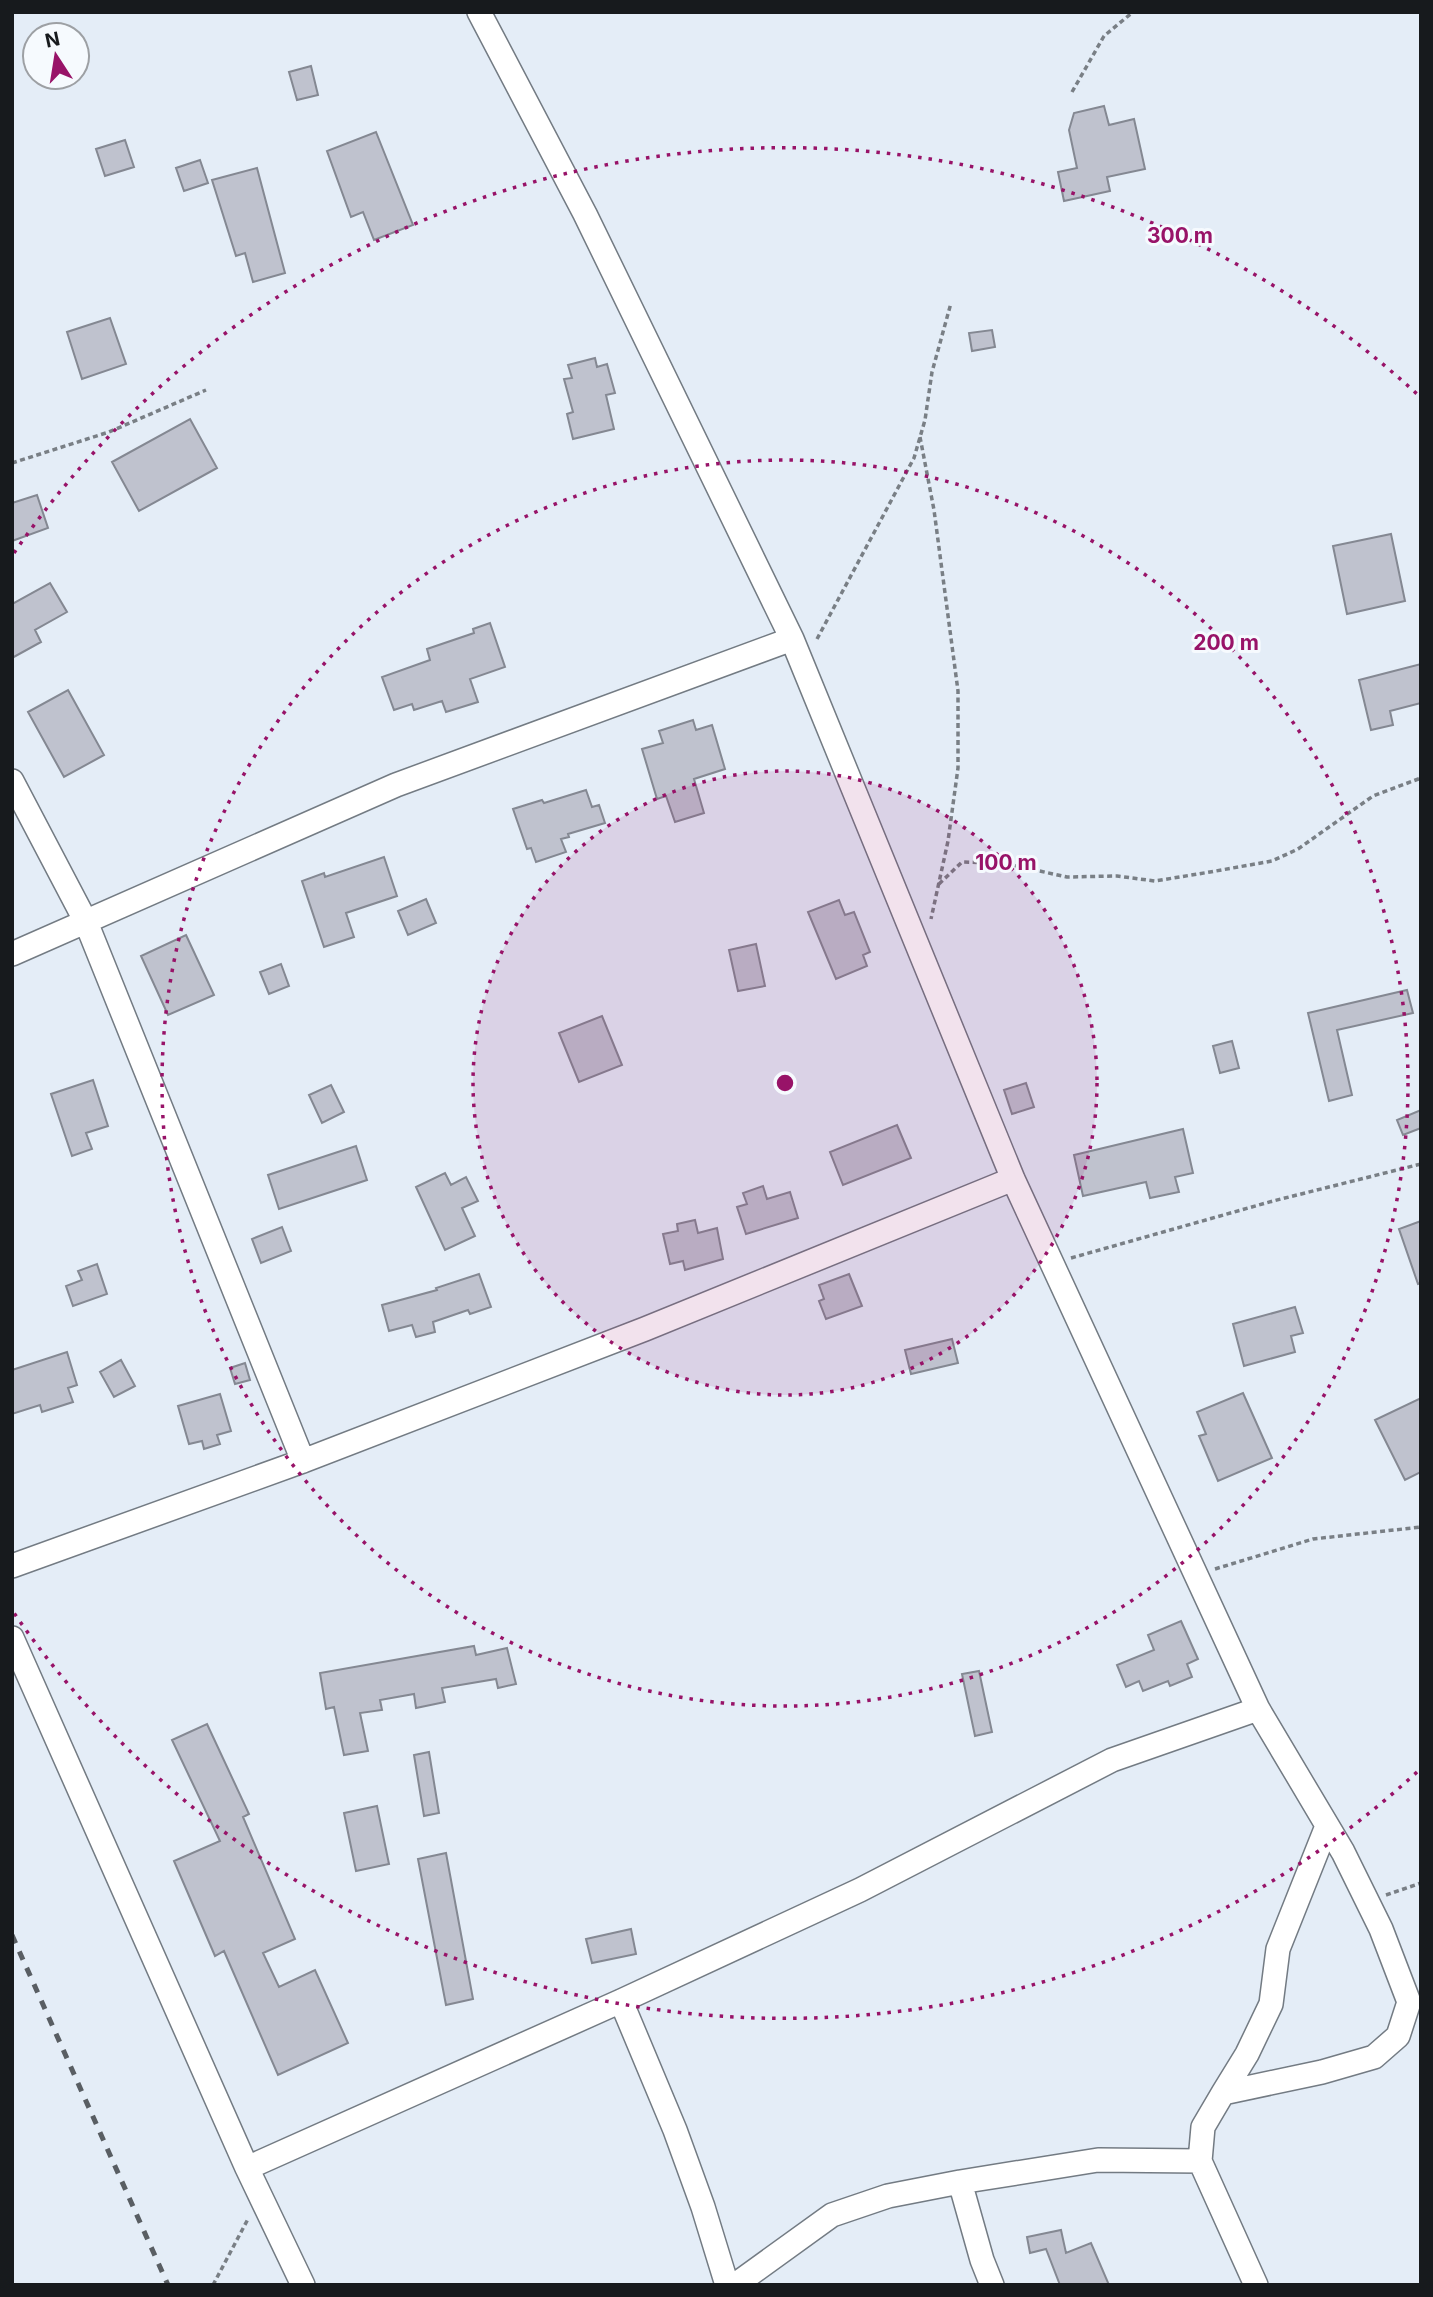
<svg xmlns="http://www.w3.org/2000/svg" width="1433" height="2297" viewBox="0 0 1433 2297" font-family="Inter,sans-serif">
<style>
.building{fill:#bfc2ce;stroke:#848892;stroke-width:2}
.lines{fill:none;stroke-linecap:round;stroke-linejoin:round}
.minor-casing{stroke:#737b83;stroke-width:26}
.path{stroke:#797f85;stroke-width:3.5;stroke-dasharray:5 3.5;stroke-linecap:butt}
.minor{stroke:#fff;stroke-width:23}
.rail{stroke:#595e63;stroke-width:5;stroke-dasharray:9 9;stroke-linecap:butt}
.ring{fill:none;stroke:#981368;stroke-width:3.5;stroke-dasharray:3.5 7}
.centre{fill:#981368;stroke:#f6fafe;stroke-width:3.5}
.ring-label{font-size:21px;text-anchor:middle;font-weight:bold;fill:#981368;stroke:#f6fafe;stroke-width:6;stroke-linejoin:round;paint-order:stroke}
</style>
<rect width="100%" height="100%" fill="#e4edf7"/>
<!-- building -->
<path class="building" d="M311 66 318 95 297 100 289 72Z
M1104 106 1109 125 1134 119 1145 169 1107 177 1110 191 1064 201 1058 172 1077 168 1069 130 1074 113Z
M376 132 413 225 374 240 363 212 351 217 327 151Z
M125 140 134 167 105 176 96 149Z
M200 160 208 183 184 191 176 168Z
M257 168 285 273 253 282 245 253 236 256 212 180Z
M110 318 126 364 82 379 67 332Z
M992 330 995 347 972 351 969 333Z
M595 358 597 367 607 364 615 393 606 395 614 429 573 439 567 414 573 412 564 379 572 378 568 365Z
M190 419 217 468 139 511 112 462Z
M37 495 48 528 12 541V503Z
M1391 534 1405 601 1347 614 1333 546Z
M50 583 67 612 35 630 41 642 12 658V604Z
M490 623 505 667 470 679 478 702 446 712 442 701 414 710 412 704 394 710 382 677 430 660 427 649 474 633 473 629Z
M1421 664V703L1390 711 1393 725 1371 730 1359 680Z
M68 690 104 755 64 777 28 712Z
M693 720 696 730 712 725 725 769 694 779 704 813 675 822 666 796 657 799 642 749 663 743 659 731Z
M586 790 592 807 599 805 605 823 568 834 569 837 561 839 566 852 536 862 531 848 527 849 513 809 542 800 544 803Z
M384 857 397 896 346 913 354 937 324 947 302 881 324 873 325 877Z
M426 899 436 923 408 935 398 911Z
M839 900 845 915 854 912 870 952 863 955 867 966 836 979 808 912Z
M186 935 214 995 168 1015 141 956Z
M756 944 765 986 738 991 729 950Z
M281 964 289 986 269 994 260 972Z
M1407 990 1413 1013 1337 1030 1352 1095 1329 1101 1308 1013Z
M602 1016 622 1065 579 1082 559 1033Z
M1232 1041 1239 1068 1220 1073 1213 1046Z
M93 1080 108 1126 86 1133 92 1149 72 1156 51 1094Z
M1026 1083 1034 1107 1012 1114 1004 1090Z
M331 1085 344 1112 322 1123 309 1095Z
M1421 1110V1128L1403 1135 1397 1120Z
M897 1125 911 1158 843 1185 830 1152Z
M1183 1129 1193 1173 1175 1177 1179 1192 1150 1198 1146 1182 1083 1196 1074 1155Z
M356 1146 367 1180 279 1209 268 1175Z
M445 1173 451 1185 466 1177 478 1201 462 1208 475 1236 445 1250 416 1187Z
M763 1186 767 1199 790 1192 798 1218 746 1234 737 1207 747 1204 743 1193Z
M695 1220 698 1233 717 1228 723 1259 685 1270 683 1261 670 1264 663 1234 678 1231 677 1224Z
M1421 1221V1283L1418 1284 1399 1229Z
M282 1227 291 1251 261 1263 252 1239Z
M97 1264 107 1294 73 1306 66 1286 82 1280 78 1271Z
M479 1274 491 1307 470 1314 468 1310 433 1322 435 1332 416 1337 412 1325 389 1331 382 1305 437 1290 436 1288Z
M849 1274 862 1306 826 1319 819 1301 824 1299 819 1285Z
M1295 1307 1303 1333 1291 1336 1295 1352 1244 1366 1233 1324Z
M952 1339 958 1363 911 1374 905 1350Z
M67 1352 77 1385 68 1388 73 1402 42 1412 40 1405 12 1414V1370Z
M121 1360 135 1386 114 1397 100 1372Z
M245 1363 250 1380 235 1384 230 1368Z
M1243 1393 1272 1458 1218 1481 1199 1436 1206 1434 1197 1412Z
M220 1394 231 1431 217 1435 220 1444 204 1449 202 1441 189 1444 178 1406Z
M1421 1398V1472L1405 1480 1375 1420Z
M1181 1621 1198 1659 1187 1664 1192 1677 1170 1686 1168 1681 1143 1691 1139 1681 1126 1687 1117 1665 1154 1650 1148 1635Z
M474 1646 476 1655 507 1648 516 1684 498 1688 496 1679 442 1688 445 1702 416 1708 414 1694 380 1700 382 1710 360 1713 368 1751 344 1755 334 1707 326 1709 320 1673Z
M979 1671 992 1732 975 1736 962 1674Z
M207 1724 249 1814 243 1817 295 1939 263 1953 279 1987 315 1970 348 2043 278 2075 224 1951 215 1956 174 1861 220 1841 172 1740Z
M429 1752 439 1813 424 1816 414 1755Z
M377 1806 389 1864 356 1871 344 1813Z
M446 1853 473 1999 446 2005 418 1859Z
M631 1929 636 1954 592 1963 586 1939Z
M1061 2230 1066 2253 1091 2243 1109 2285H1060L1046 2249 1030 2253 1027 2237Z"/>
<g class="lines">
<defs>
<path id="minor" d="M479 12 585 214 792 639
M12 781 86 922 303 1461
M12 954 396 785 792 639 1013 1179 1258 1709 1343 1852 1381 1929 1409 2002 1398 2036 1374 2057 1322 2072 1223 2093 1203 2127 1200 2161 1098 2160 960 2182 888 2196 832 2215 735 2285
M12 1566 303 1461 645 1329 1013 1179
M12 1638 247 2168 303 2285
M621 2001 675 2130 703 2207 727 2285
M1223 2093 1247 2054 1271 2004 1278 1949 1327 1826
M1200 2161 1256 2285
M247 2168 621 2001 860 1890 1112 1760 1258 1709
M960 2182 982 2260 992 2285"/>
</defs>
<!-- minor casing -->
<use href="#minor" class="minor-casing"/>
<!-- path -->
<path class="path" d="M1072 92 1104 36 1133 12
M920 437 934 510 958 691V768L948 841 931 919
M12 463 109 432 206 390
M817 639 914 458 925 420 932 372 951 303
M939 884 962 862 1003 863 1067 877 1117 876 1155 881 1210 872 1272 861 1298 849 1373 796 1421 778
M1071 1258 1273 1201 1421 1164
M1215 1569 1313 1539 1421 1527
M1386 1895 1421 1883
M213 2285 248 2219"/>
<!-- minor -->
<use href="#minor" class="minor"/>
<!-- rail -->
<path class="rail" d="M12 1935 168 2285"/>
</g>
<!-- distance rings -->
<circle cx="785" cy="1083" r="312" fill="#981368" fill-opacity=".12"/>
<g class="ring">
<circle cx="785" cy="1083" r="312"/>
<circle cx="785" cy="1083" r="623"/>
<path d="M1417 1772A935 935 0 0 1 14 1613M14 553A935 935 0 0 1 1417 394"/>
</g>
<circle cx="785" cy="1083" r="10" class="centre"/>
<g class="ring-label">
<text x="1180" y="243">300 m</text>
<text x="1226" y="650">200 m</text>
<text x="1006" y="870">100 m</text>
</g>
<!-- border -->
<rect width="1433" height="2297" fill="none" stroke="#171a1d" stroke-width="28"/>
<!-- north arrow -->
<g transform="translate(56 56) rotate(348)"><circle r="33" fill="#f6fafe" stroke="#9da0a4" stroke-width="2"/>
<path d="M0-5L12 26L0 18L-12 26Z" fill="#981368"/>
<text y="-10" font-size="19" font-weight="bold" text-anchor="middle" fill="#171a1d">N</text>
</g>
</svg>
